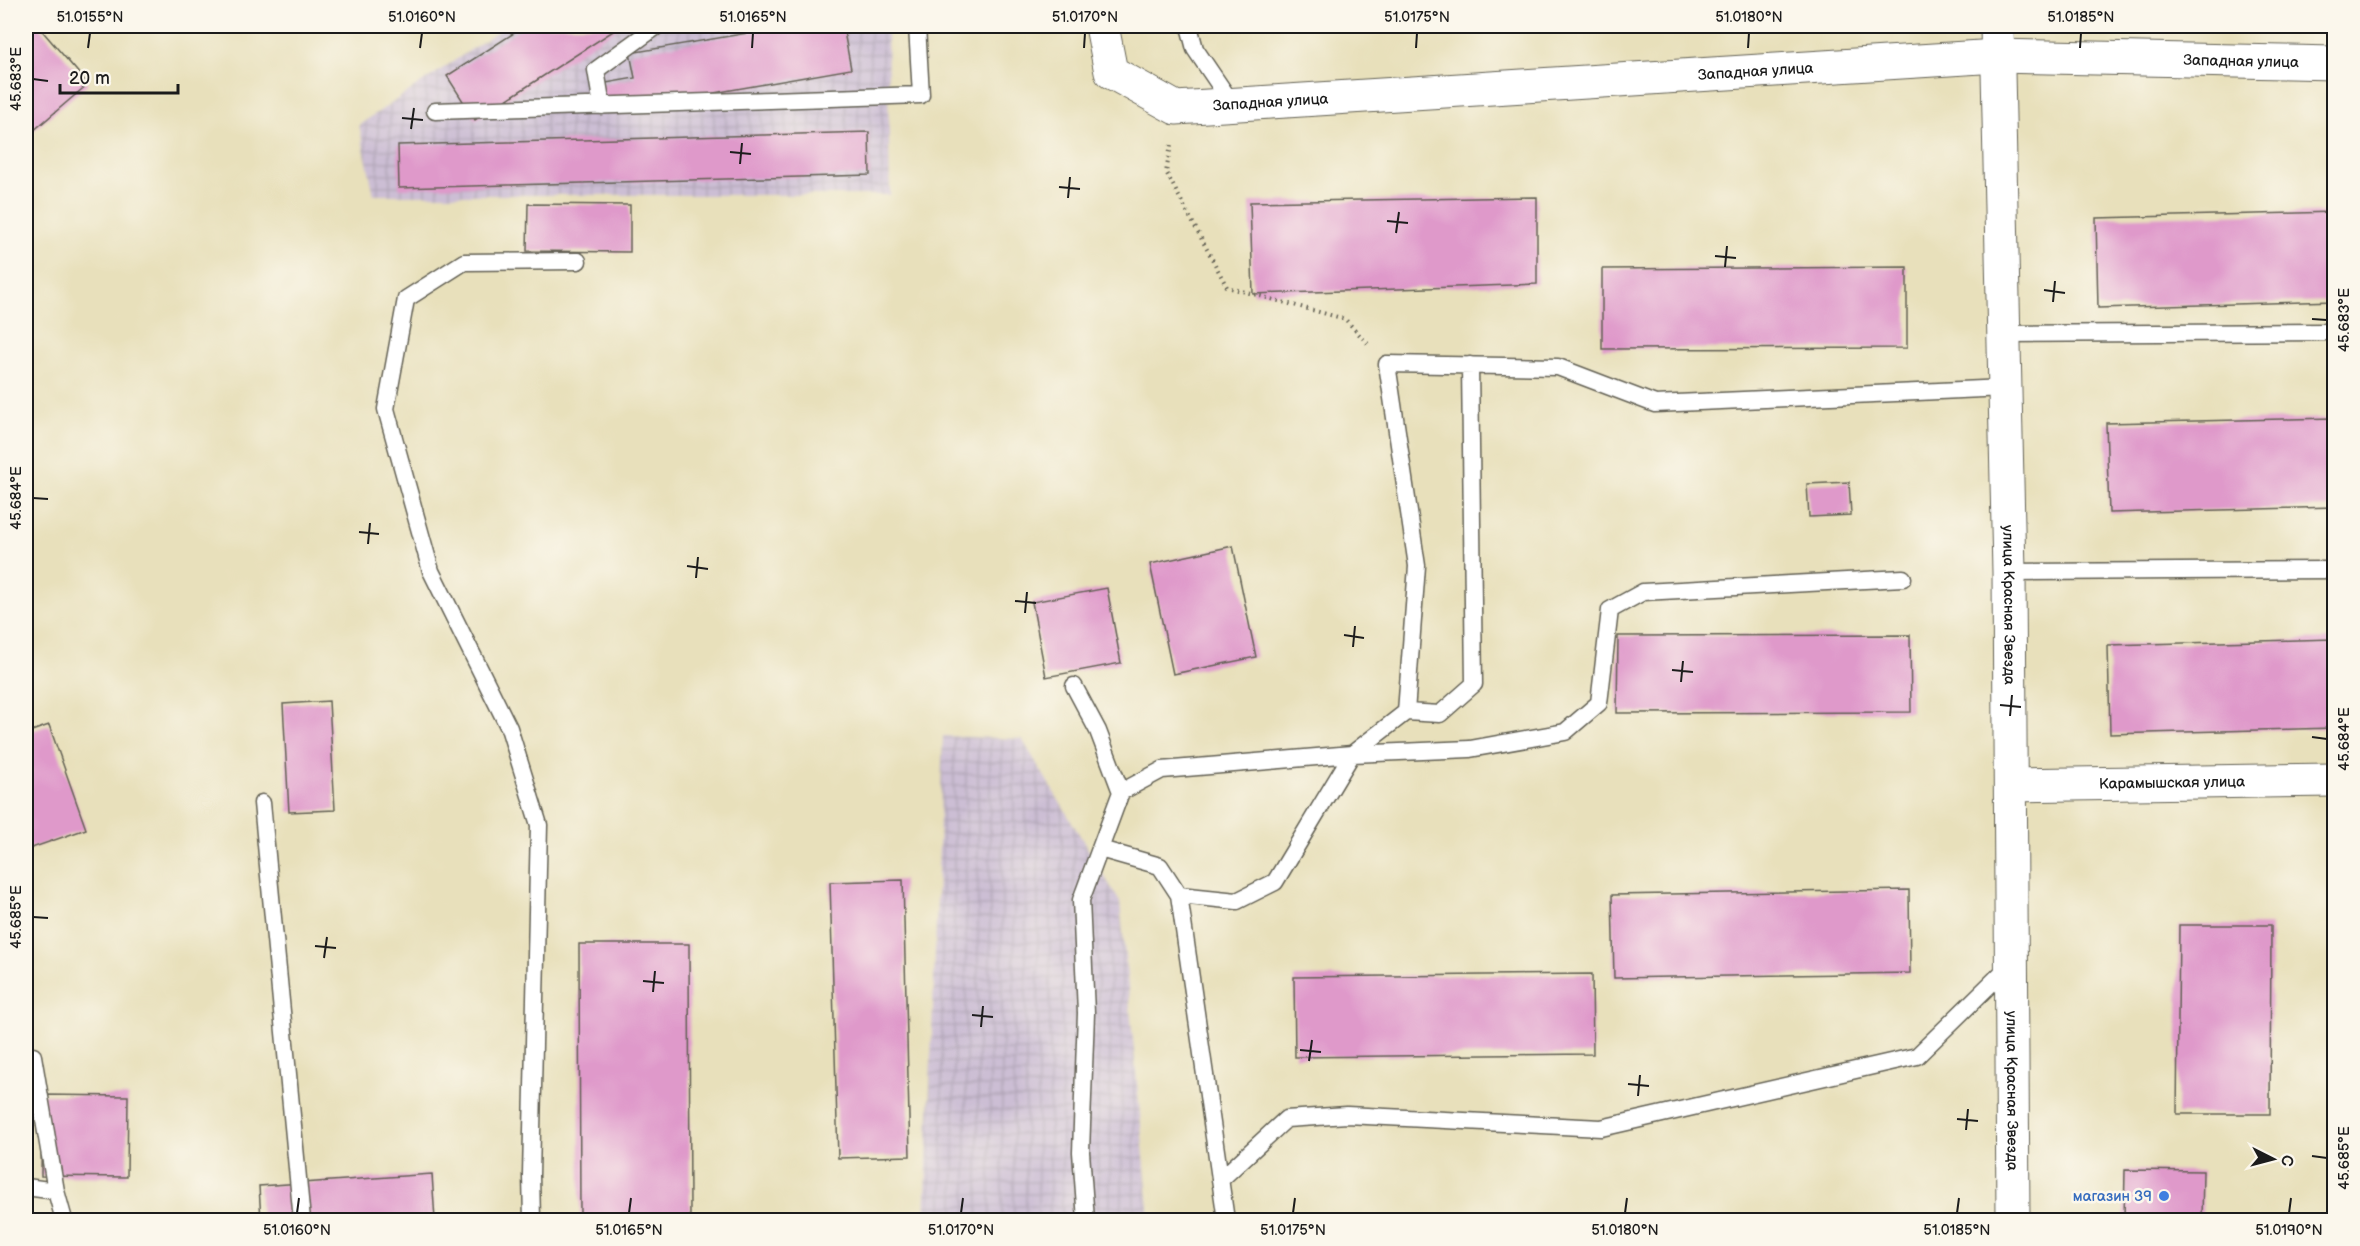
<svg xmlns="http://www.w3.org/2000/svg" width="2360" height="1246" viewBox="0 0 2360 1246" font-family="'Balsamiq Sans',sans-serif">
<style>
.industrial{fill:url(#industrial-grid)}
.building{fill:#df99ca}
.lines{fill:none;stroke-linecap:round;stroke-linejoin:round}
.lane-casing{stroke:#636154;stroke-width:19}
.street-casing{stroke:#636154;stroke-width:35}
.path{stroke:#636154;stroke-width:4;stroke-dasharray:1.5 4.5;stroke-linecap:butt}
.lane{stroke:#fff;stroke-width:16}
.street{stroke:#fff;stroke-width:33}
.ticks{fill:none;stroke:#1c1c1c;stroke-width:2}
.shop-dot{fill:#3f7fe0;stroke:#fbf7ec;stroke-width:2}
.labels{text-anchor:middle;stroke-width:5;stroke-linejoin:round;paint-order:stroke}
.street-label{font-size:15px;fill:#1c1c1c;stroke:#fbf7ec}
.shop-label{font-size:15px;fill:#366cbe;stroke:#fbf7ec;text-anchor:end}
.neatline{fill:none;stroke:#1c1c1c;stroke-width:2}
.ticks-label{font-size:15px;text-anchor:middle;fill:#1c1c1c}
</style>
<defs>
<pattern id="industrial-grid" width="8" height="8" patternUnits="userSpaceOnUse" patternTransform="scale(1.5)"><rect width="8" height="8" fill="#ccbed4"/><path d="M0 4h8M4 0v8" fill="none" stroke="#afa3b5"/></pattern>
</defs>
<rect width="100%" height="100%" fill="#fbf7ec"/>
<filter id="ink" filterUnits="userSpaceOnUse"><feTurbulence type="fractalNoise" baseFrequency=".0167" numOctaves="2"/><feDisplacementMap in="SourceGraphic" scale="12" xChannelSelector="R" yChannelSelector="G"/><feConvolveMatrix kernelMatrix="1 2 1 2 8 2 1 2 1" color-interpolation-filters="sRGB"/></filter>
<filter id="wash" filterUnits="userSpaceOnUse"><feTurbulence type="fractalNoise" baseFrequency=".008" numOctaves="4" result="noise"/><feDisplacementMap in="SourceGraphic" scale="24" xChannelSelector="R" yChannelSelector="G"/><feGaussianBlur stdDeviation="1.35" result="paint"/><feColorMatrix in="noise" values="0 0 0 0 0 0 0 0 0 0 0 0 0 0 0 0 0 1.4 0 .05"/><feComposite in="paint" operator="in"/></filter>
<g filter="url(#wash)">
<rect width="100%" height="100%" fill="#e8e0bb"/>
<!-- industrial -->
<path class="industrial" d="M506 26H887L890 195H374L359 125Z
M943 736 1022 739 1120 902 1150 1220H925Z"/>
<g id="blocks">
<!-- building -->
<path class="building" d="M33 26H38L88 84 26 137V32Z
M525 26H621L475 120 447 76Z
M789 26H843L851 69 605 112 600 84 635 78 630 53Z
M869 132 870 175 399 188 398 145Z
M1537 197V284L1253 294 1250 202Z
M528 204 630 205V252L527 251Z
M2334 212V301L2098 308 2096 218Z
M1907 267V348L1602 349V269Z
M2334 418V507L2109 513 2106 423Z
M1849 482 1851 515 1809 517 1807 484Z
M1233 546 1256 657 1173 674 1150 564Z
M1107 588 1121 663 1046 677 1032 602Z
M1910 635 1911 712 1617 713 1618 636Z
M2334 639V728L2110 734 2108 645Z
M329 701 335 810 289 812 283 704Z
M49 725 86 829 26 850V776L32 773 26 754V733Z
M903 880 910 1156 838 1158 830 882Z
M1909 890 1910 973 1614 978 1612 895Z
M2179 925H2271L2270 1114H2177Z
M579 944H689L690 1220H580Z
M1592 974 1593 1054 1295 1057 1294 977Z
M42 1095 128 1096 127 1177 41 1176Z
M2125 1170 2203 1171 2202 1220H2124Z
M432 1174 435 1220H261L259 1186Z"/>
</g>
</g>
<g filter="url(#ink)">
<use href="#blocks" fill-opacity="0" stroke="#636154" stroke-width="1.5"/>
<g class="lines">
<defs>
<path id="lane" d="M1189 26 1195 49 1233 105
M602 106 596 70 657 26
M435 111 921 95 917 26
M2003 334 2334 332
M2009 572 2334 570
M1074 686 1098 731 1121 792
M1406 712 1440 714 1474 684 1470 365
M262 803 302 1220
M1100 849 1160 866 1179 895 1226 1220
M1179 895 1237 901 1275 882 1352 754 1470 749 1565 732 1599 703 1610 610 1643 592 1903 578
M26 1057 33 1056 56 1191 64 1220
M1220 1180 1286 1119 1347 1115 1601 1128 1917 1056 2011 964
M26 1187 56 1191
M532 1220 531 1175 539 825 509 728 431 571 386 409 406 299 464 262 578 261
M1086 1220 1081 1152 1086 1013 1081 900 1121 792 1162 770 1352 754 1406 712 1417 566 1387 364 1558 367 1655 404 2004 388"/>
<g id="street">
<path id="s1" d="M1102 26 1111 72 1176 108 1997 56 2334 63"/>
<path id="s2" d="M1997 26 2009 572 2013 1220"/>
<path id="s3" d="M2012 785 2334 780"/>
</g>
</defs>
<!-- lane casing -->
<use href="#lane" class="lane-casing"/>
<!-- street casing -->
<use href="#street" class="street-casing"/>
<!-- path -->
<path class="path" d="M1171 145 1166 172 1227 287 1345 319 1368 344"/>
<!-- lane -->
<use href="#lane" class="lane"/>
<!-- street -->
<use href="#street" class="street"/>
</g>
</g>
<!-- ticks -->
<path class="ticks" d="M88 48 90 33M420 48 422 33M752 48 753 33M1084 48 1085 33M1416 48 1417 33M1748 48 1749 33M2080 48 2081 33M33 79 48 81M402 118 423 120M411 129 414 108M730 152 751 154M740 164 742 143M1059 187 1080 189M1068 198 1070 177M1387 221 1408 223M1396 233 1399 212M1715 256 1736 258M1725 267 1727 246M2044 290 2065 293M2053 302 2055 281M2312 319 2327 320M33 498 48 499M359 532 379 534M368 544 370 523M687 566 708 569M696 578 698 557M1015 601 1036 603M1025 613 1027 592M1344 635 1364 638M1353 647 1355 626M1672 670 1693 672M1681 682 1683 661M2000 705 2021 707M2010 716 2012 695M2312 737 2327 739M33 917 48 918M315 946 336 948M324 958 327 937M643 981 664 983M653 992 655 971M972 1015 993 1017M981 1027 983 1006M1300 1050 1321 1052M1309 1061 1312 1040M1628 1084 1649 1086M1638 1096 1640 1075M1957 1119 1978 1121M1966 1130 1968 1109M2312 1156 2327 1158M297 1213 299 1198M629 1213 631 1198M961 1213 963 1198M1293 1213 1295 1198M1625 1213 1627 1198M1957 1213 1959 1198M2289 1213 2291 1198"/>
<!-- markers -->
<circle class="shop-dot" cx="2164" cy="1196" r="6"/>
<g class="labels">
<!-- street labels -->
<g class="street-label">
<text dy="5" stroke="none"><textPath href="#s1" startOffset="1188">Западная улица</textPath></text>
<text dy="5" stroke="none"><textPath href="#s1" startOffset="702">Западная улица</textPath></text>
<text dy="5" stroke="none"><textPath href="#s1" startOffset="216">Западная улица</textPath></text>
<text dy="5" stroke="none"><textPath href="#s2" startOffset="579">улица Красная Звезда</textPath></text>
<text dy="5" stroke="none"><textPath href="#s3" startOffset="160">Карамышская улица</textPath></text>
<text dy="5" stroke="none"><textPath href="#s2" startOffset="1065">улица Красная Звезда</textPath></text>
</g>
<!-- shop labels -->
<g class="shop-label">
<text x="2152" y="1201">магазин 39</text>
</g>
</g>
<!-- margin -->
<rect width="2360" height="1246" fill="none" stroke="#fbf7ec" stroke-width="66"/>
<!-- north arrow -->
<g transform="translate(2273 1159) rotate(96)" stroke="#fbf7ec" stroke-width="4.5" paint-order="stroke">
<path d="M0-4.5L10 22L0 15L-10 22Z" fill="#1c1c1c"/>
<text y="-9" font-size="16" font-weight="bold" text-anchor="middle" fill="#1c1c1c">С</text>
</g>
<!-- scale -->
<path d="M60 84v9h118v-9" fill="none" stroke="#1c1c1c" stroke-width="3"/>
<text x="69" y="84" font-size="18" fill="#1c1c1c" stroke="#fbf7ec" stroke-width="4.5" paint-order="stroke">20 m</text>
<rect x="33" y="33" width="2294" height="1180" class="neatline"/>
<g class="ticks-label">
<text x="90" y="22">51.0155°N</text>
<text x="422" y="22">51.0160°N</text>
<text x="753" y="22">51.0165°N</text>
<text x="1085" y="22">51.0170°N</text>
<text x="1417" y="22">51.0175°N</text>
<text x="1749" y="22">51.0180°N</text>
<text x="2081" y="22">51.0185°N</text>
<text transform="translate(16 79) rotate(-90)" y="5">45.683°E</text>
<text transform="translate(2344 320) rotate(-90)" y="5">45.683°E</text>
<text transform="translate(16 498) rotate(-90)" y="5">45.684°E</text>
<text transform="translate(2344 739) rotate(-90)" y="5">45.684°E</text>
<text transform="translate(16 917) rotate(-90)" y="5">45.685°E</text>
<text transform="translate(2344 1158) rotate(-90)" y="5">45.685°E</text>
<text x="297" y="1235">51.0160°N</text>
<text x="629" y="1235">51.0165°N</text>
<text x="961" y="1235">51.0170°N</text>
<text x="1293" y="1235">51.0175°N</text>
<text x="1625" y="1235">51.0180°N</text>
<text x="1957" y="1235">51.0185°N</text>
<text x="2289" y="1235">51.0190°N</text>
</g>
</svg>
